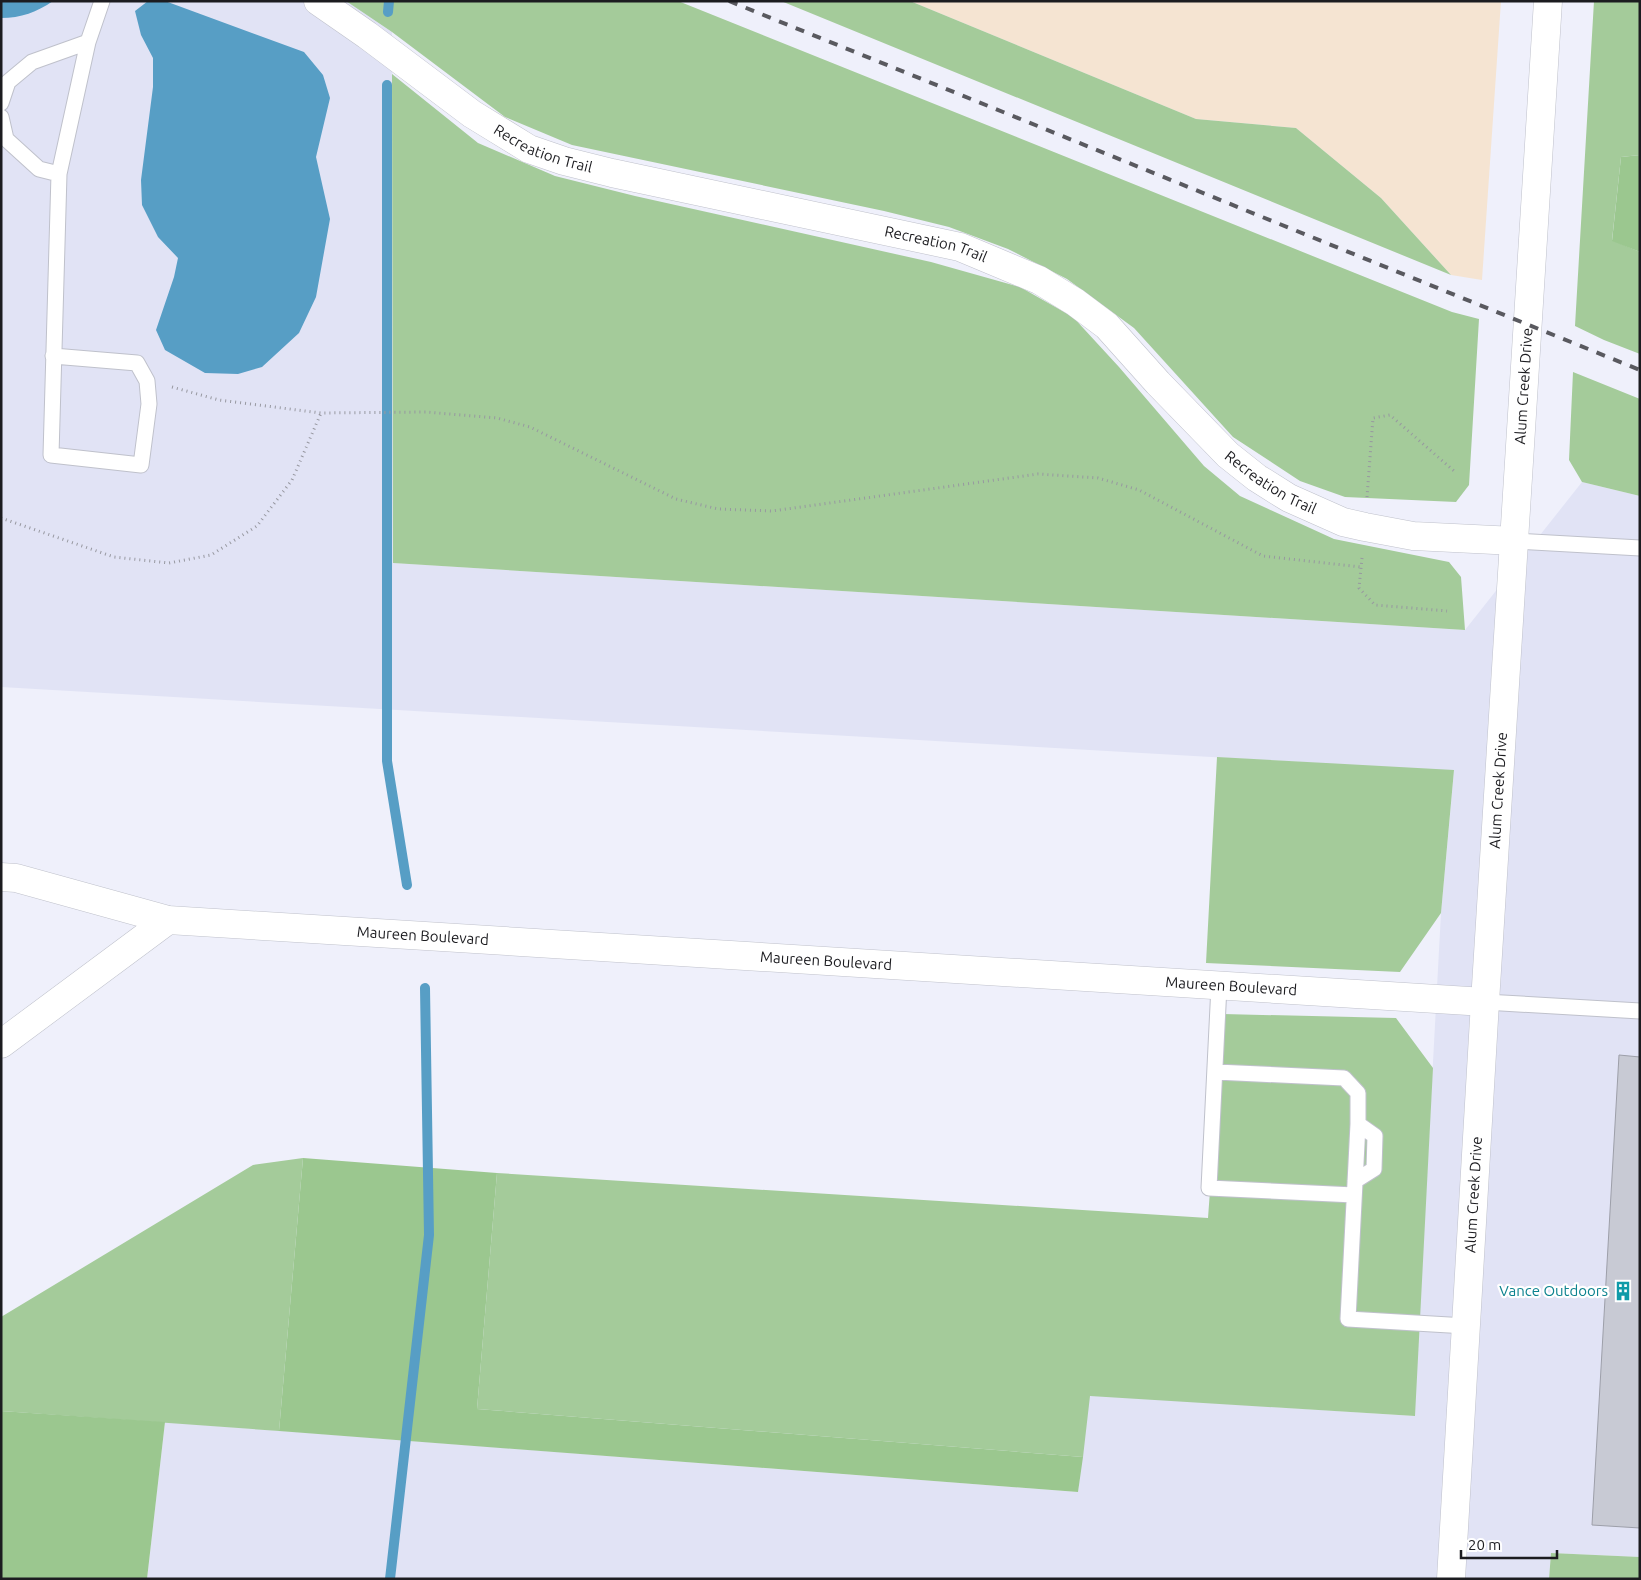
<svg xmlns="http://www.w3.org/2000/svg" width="1641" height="1580" viewBox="0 0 1641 1580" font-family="Ubuntu,sans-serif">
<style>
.built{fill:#e1e3f5}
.industrial{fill:#f5e4d2}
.green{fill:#a4cb9a}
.forest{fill:#9bc78f}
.water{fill:#579ec5}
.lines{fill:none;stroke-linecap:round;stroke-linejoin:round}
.stream{stroke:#579ec5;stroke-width:10}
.building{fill:#c8cad4;stroke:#9d9fa9}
.service-casing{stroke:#bfc1cb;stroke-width:17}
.minor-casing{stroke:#bfc1cb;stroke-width:29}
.primary-casing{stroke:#bfc1cb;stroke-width:29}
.path{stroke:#9798a0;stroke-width:3;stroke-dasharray:1 4;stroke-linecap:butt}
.service{stroke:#fff;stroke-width:15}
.minor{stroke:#fff;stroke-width:28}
.primary{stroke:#fff;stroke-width:28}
.rail{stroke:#59595f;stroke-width:4;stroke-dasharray:9 9;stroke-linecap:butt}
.labels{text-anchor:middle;stroke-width:4.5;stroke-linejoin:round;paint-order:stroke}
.street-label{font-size:15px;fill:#1c1c20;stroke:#fff}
.culture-label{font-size:15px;fill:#0d838f;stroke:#fff;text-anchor:end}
</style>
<rect width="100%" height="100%" fill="#eff0fb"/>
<!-- built -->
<path class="built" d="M1 1H346L392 32 394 563 1465 630 1582 482 1640 496V1557L1551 1553 1549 1579H147L165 1422 1078 1492 1089 1395 1414 1416 1441 913 1454 771 1 687Z"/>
<!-- industrial -->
<path class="industrial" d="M910 1H1501L1482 280 1451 275 1381 198 1296 128 1196 119Z"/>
<!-- green -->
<path class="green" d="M346 1H678L1452 312 1479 319 1469 485 1456 502 1345 497 1300 481 1233 437 1134 328 1067 279 1008 249 949 227 884 211 572 145 505 117 392 32Z
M781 1H910L1196 119 1296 128 1381 198 1451 275Z
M1594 1H1640V155L1621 157 1612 240 1640 252V354L1604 340 1575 326Z
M392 74 478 143 555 176 635 196 931 262 1020 287 1073 317 1119 367 1204 466 1240 496 1334 539 1449 562 1461 577 1465 630 393 563Z
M1573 372 1640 399V496L1582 482 1569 460Z
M1217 757 1454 770 1441 913 1400 972 1206 963Z
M1223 1014 1396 1018 1433 1068 1415 1416 1090 1396 1083 1457 477 1409 497 1173 1208 1218Z
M303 1158 279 1431 1 1411V1317L253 1165Z
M1551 1553 1640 1557V1579H1549Z"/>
<!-- forest -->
<path class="forest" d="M1640 155V252L1612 241 1621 157Z
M303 1158 497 1173 477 1409 1083 1457 1078 1492 279 1431Z
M1 1411 165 1422 147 1579H1Z"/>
<!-- water -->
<path class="water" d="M1 1H53C37 12 21 18 1 18Z
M148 1H165L304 52 323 75 330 98 316 157 330 219 316 297 299 333 262 367 238 374 205 373 165 350 156 330 174 277 178 258 158 237 142 205 141 180 153 87V58L141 35 135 11Z"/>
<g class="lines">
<!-- stream -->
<path class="stream" d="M388 12 389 1
M387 85V761L407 885
M390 1579 429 1235 425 988"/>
</g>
<!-- building -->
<path class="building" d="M1619 1055 1640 1057V1528L1592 1525Z"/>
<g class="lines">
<defs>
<path id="service" d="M1 103 8 82 32 62 88 42
M1 117 6 139 39 169 59 174
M53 356 137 363 147 381 149 404 141 465 51 455 59 174 88 42 102 1
M1515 541 1640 548
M1219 986 1209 1188 1354 1195
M1485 1002 1640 1011
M1216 1072 1344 1078 1358 1093V1124L1348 1319 1466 1326
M1355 1181 1374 1169 1375 1136 1358 1124"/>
<g id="minor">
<path id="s1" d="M318 1 367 35 472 114 529 149 564 161 612 173 960 247 1039 280 1075 302 1107 326 1158 383 1228 455 1257 478 1289 498 1343 522 1365 527 1413 536 1515 541"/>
<path id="s2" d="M1 877 16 878 168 920 1485 1002"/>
<path d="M1 1044 168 920"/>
</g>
<g id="primary">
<path id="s3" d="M1451 1579 1485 1002 1548 1"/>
</g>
</defs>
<!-- service casing -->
<use href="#service" class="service-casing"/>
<!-- minor casing -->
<use href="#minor" class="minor-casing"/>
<!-- primary casing -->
<use href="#primary" class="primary-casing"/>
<!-- path -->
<path class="path" d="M172 387 219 400 321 413 426 412 497 418 530 427 676 499 718 509 772 511 1038 474 1098 478 1139 490 1263 556 1361 567
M1367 497 1373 418 1390 415 1454 471
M1 518 114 557 169 563 211 555 257 526 292 480 321 413
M1362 558 1359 588 1375 605 1447 611"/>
<!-- service -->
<use href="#service" class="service"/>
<!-- minor -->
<use href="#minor" class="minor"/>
<!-- primary -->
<use href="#primary" class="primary"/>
<!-- rail -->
<path class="rail" d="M729 1 1640 370"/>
</g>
<!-- icons -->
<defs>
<symbol id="building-bare" viewBox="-9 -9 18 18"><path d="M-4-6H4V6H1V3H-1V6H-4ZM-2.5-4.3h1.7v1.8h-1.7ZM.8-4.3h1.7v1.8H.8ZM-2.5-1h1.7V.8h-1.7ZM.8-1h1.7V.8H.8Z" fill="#0f9aa8" stroke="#fff" stroke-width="2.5" paint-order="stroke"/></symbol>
</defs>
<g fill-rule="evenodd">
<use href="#building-bare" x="1609" y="1277" width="28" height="28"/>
</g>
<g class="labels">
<!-- street labels -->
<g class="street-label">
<text dy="5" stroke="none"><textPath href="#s1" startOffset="271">Recreation Trail</textPath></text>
<text dy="5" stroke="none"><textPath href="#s1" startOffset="676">Recreation Trail</textPath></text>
<text dy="5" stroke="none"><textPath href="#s3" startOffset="1195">Alum Creek Drive</textPath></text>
<text dy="5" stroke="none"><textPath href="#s1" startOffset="1096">Recreation Trail</textPath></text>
<text dy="5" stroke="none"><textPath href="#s3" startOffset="790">Alum Creek Drive</textPath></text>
<text dy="5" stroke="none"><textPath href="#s2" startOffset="428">Maureen Boulevard</textPath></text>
<text dy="5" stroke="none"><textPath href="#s2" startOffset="832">Maureen Boulevard</textPath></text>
<text dy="5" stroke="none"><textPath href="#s2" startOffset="1238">Maureen Boulevard</textPath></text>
<text dy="5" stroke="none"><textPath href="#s3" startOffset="385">Alum Creek Drive</textPath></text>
</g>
<!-- culture labels -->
<g class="culture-label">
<text x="1608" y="1296">Vance Outdoors</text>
</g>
</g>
<!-- border -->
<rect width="1641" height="1580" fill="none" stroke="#1c1c20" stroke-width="5"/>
<!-- scale -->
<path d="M1461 1550v8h96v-8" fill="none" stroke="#1c1c20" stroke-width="2.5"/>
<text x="1468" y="1550" font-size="15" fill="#1c1c20" stroke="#ffffff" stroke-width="4" paint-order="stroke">20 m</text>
</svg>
